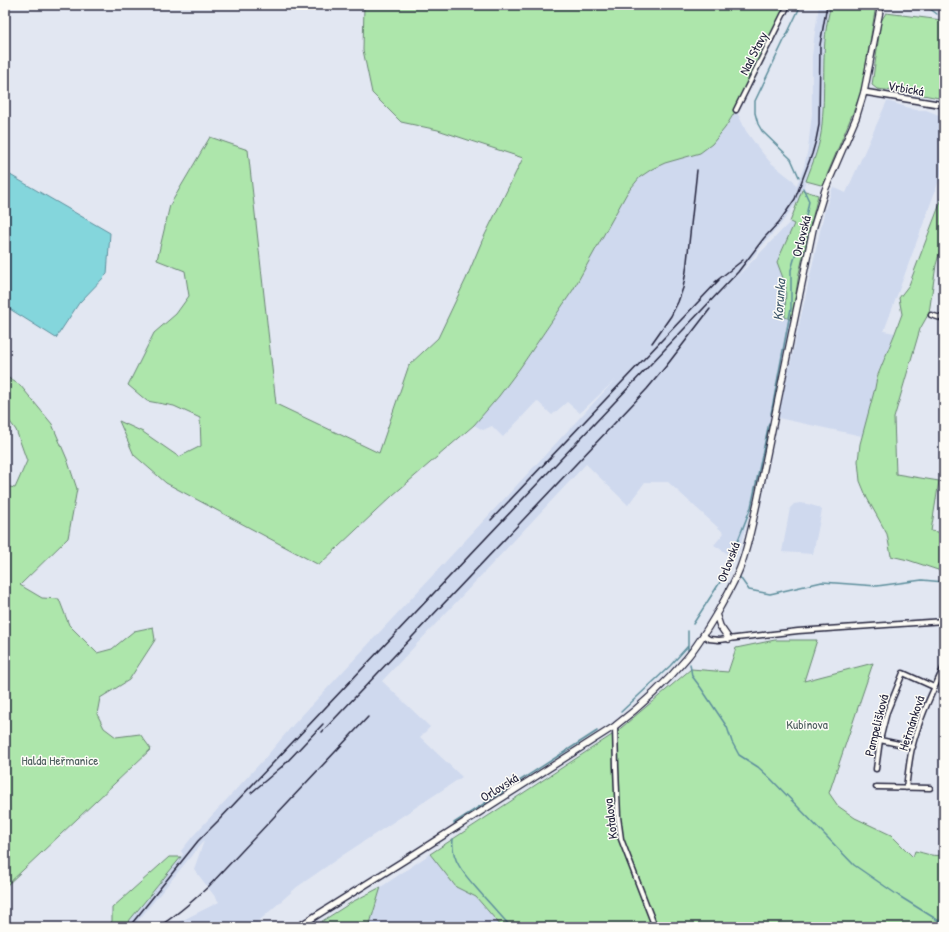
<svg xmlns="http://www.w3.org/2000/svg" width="949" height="932" viewBox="0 0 949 932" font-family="'Patrick Hand',sans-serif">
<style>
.built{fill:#cfd9ee}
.green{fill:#ade6ab;stroke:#688473}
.water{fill:#84d6dc;stroke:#5d8e9c}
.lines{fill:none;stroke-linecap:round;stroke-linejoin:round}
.stream{stroke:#5d8e9c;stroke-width:1.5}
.minor-casing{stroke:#22223b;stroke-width:7}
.tertiary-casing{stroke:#22223b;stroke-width:8}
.secondary-casing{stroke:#22223b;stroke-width:8}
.minor{stroke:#fdfcf7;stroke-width:4}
.tertiary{stroke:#fdfcf7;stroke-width:5}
.secondary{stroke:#fdfcf7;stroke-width:5.5}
.rail{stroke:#22223b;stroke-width:1.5}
.labels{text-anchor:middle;stroke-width:3;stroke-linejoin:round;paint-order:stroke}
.street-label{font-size:13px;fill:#22223b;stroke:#fdfcf7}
.park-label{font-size:13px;fill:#4c5d5d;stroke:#fdfcf7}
.water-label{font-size:14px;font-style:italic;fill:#3f586b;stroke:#fdfcf7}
</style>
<rect width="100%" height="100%" fill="#e2e7f2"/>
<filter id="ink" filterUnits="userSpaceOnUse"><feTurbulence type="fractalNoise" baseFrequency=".025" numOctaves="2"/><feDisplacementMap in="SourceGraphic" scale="8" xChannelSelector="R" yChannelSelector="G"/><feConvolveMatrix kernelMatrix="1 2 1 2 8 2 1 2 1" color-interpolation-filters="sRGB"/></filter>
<g filter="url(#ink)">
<!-- built -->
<path class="built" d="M819 5H831L826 28 824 45 822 126 820 141 816 155 798 201 781 224 767 240 736 278 790 222 794 224 777 262 786 286 785 317 792 320 746 526 736 559 714 545 724 533 668 482H645L628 505 586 464 382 681 430 727 420 737 462 777 343 855 297 887 252 927H169L219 902 194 869 204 841 201 844 133 927H124L183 854 181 851 193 836 265 758 293 725 615 380 580 413 567 402 552 415 537 401 503 437 492 426 483 430 474 425 499 396 520 368 573 290 627 193 640 177 652 169 665 163 700 153 725 128 736 110 746 131 760 150 770 162 786 175 794 181 796 187 804 167 808 149 812 113V57L814 39Z
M887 101 916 110H926L944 117V167L884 331 895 333 876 377 875 388 862 436 778 418 801 316 825 209 833 187 846 193Z
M800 503 807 504 818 507 822 510 813 554 782 552 790 508 794 504Z
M430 854 456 887 476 897 502 927H369L381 887Z"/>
<!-- green -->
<path class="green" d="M364 5H788L736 110 725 128 712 144 700 153 665 163 652 169 640 177 627 193 573 290 520 368 499 396 474 425 393 495 319 565 166 483 134 455 119 421 143 432 179 457 201 446 200 418 174 406 147 401 128 385 154 333 176 314 189 296 185 271 157 260 170 205 210 137 248 150 276 404 379 453 409 365 438 338 466 279 482 241 523 158 471 141 438 130 401 122 372 93 363 50Z
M831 5H876L862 91 824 182 821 185 806 181C813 162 821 144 822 124 826 84 820 44 831 5Z
M886 13 942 20 944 22V99L918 94 877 89 872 85 881 21Z
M802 190 818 195 799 273 792 320 785 317 786 286 777 262 794 224 790 222Z
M944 193V237L936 265 929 313 920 329 894 418 896 474 939 481 931 531 944 533V572L908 560 891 556 887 534 867 498 860 481 858 461 860 444 875 388 877 377 895 333 902 314 899 298 909 285Z
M5 376 20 385 52 424 67 459 77 489 68 538 20 585 42 598 59 599 69 625 97 653 112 649 134 631 153 627 155 640 129 680 100 698 97 714 104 728 116 737 140 734 151 749 5 887V486L15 488 27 461 16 430 5 415Z
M775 640H817L804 681 873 663 829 793 838 806 855 818 891 835 913 857 915 851C925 853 935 858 944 854V927H502L476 897 456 887 430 854 615 733 691 669 728 672 736 648Z
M169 857H181L124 927H109L112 921V908Z
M381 887 369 927H313L352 902Z"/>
<!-- water -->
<path class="water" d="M5 172 110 233 107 274 79 303 56 338 5 306Z"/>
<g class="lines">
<!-- stream -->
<path class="stream" d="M925 5 937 14
M799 177 791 159 762 131 758 124 755 113V101L801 5
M771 414 791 308V270L805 222 809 201 803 188
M739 576 749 590 770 594 822 582 877 586 922 580 944 582
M693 624 724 576 751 507 769 423
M688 651V631
M690 664 692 676 701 688 727 727 732 742 739 755 758 767 771 779 854 865 899 896 944 924
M621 712 670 666 688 646
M454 823 597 731
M453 839C450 863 470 880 484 897 493 907 502 917 511 927"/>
<defs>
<path id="minor" d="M736 110 788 5
M931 315 944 319
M703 635 709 639 719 640 798 631 944 621
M615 726 616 767 618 817 621 839 655 927
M880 740 913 747
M876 769 880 740 887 712 903 673 934 687
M876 787 930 788
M906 788C908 774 909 761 912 748 919 719 932 693 944 667"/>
<path id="tertiary" d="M864 92 944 105"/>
<path id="secondary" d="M716 614 720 626 729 639
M298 927 416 853 615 726C641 706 665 684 686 659 698 645 708 628 718 611 726 597 734 583 740 568 748 547 752 525 757 503L813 229 825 190 856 118 864 92 881 5"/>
</defs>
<!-- minor casing -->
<use href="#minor" class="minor-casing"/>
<!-- tertiary casing -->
<use href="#tertiary" class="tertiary-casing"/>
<!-- secondary casing -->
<use href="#secondary" class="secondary-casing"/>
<!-- minor -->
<use href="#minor" class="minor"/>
<!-- tertiary -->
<use href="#tertiary" class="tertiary"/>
<!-- secondary -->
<use href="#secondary" class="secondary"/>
<!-- rail -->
<path class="rail" d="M715 282 743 260
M652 343 671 316 678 302 683 288 686 271 697 170
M491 520 719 280
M322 732 647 389 667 365 710 309
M282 767 323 724
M251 793 286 763
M129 927 198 841 218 821 738 272 764 238 779 222 795 199 812 154 816 140 819 125 820 45 823 28 827 5
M158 927C177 915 193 901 209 886L368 717"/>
</g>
</g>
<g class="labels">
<!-- street labels -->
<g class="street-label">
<text transform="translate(753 53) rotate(-63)" y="5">Nad Stavy</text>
<text transform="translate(906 88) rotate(10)" y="5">Vrbická</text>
<text transform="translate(801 236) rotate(-76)" y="5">Orlovská</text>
<text transform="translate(728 562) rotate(-69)" y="5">Orlovská</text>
<text transform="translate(911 723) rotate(-72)" y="5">Heřmánková</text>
<text transform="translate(876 725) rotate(-76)" y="5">Pampelišková</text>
<text transform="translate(499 787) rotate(-32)" y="5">Orlovská</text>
<text transform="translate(610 819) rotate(-97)" y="5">Kotalova</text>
</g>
<!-- park labels -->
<g class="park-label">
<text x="807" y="729">Kubínova</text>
<text x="60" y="765">Halda Heřmanice</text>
</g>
<!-- water labels -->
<g class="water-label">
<text transform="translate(779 300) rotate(-86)" y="5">Korunka</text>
</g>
</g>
<!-- margin -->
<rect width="949" height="932" fill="none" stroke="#fdfcf7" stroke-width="20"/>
<rect x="10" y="10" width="929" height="912" fill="none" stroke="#22223b" stroke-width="1.5" filter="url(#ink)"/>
</svg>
